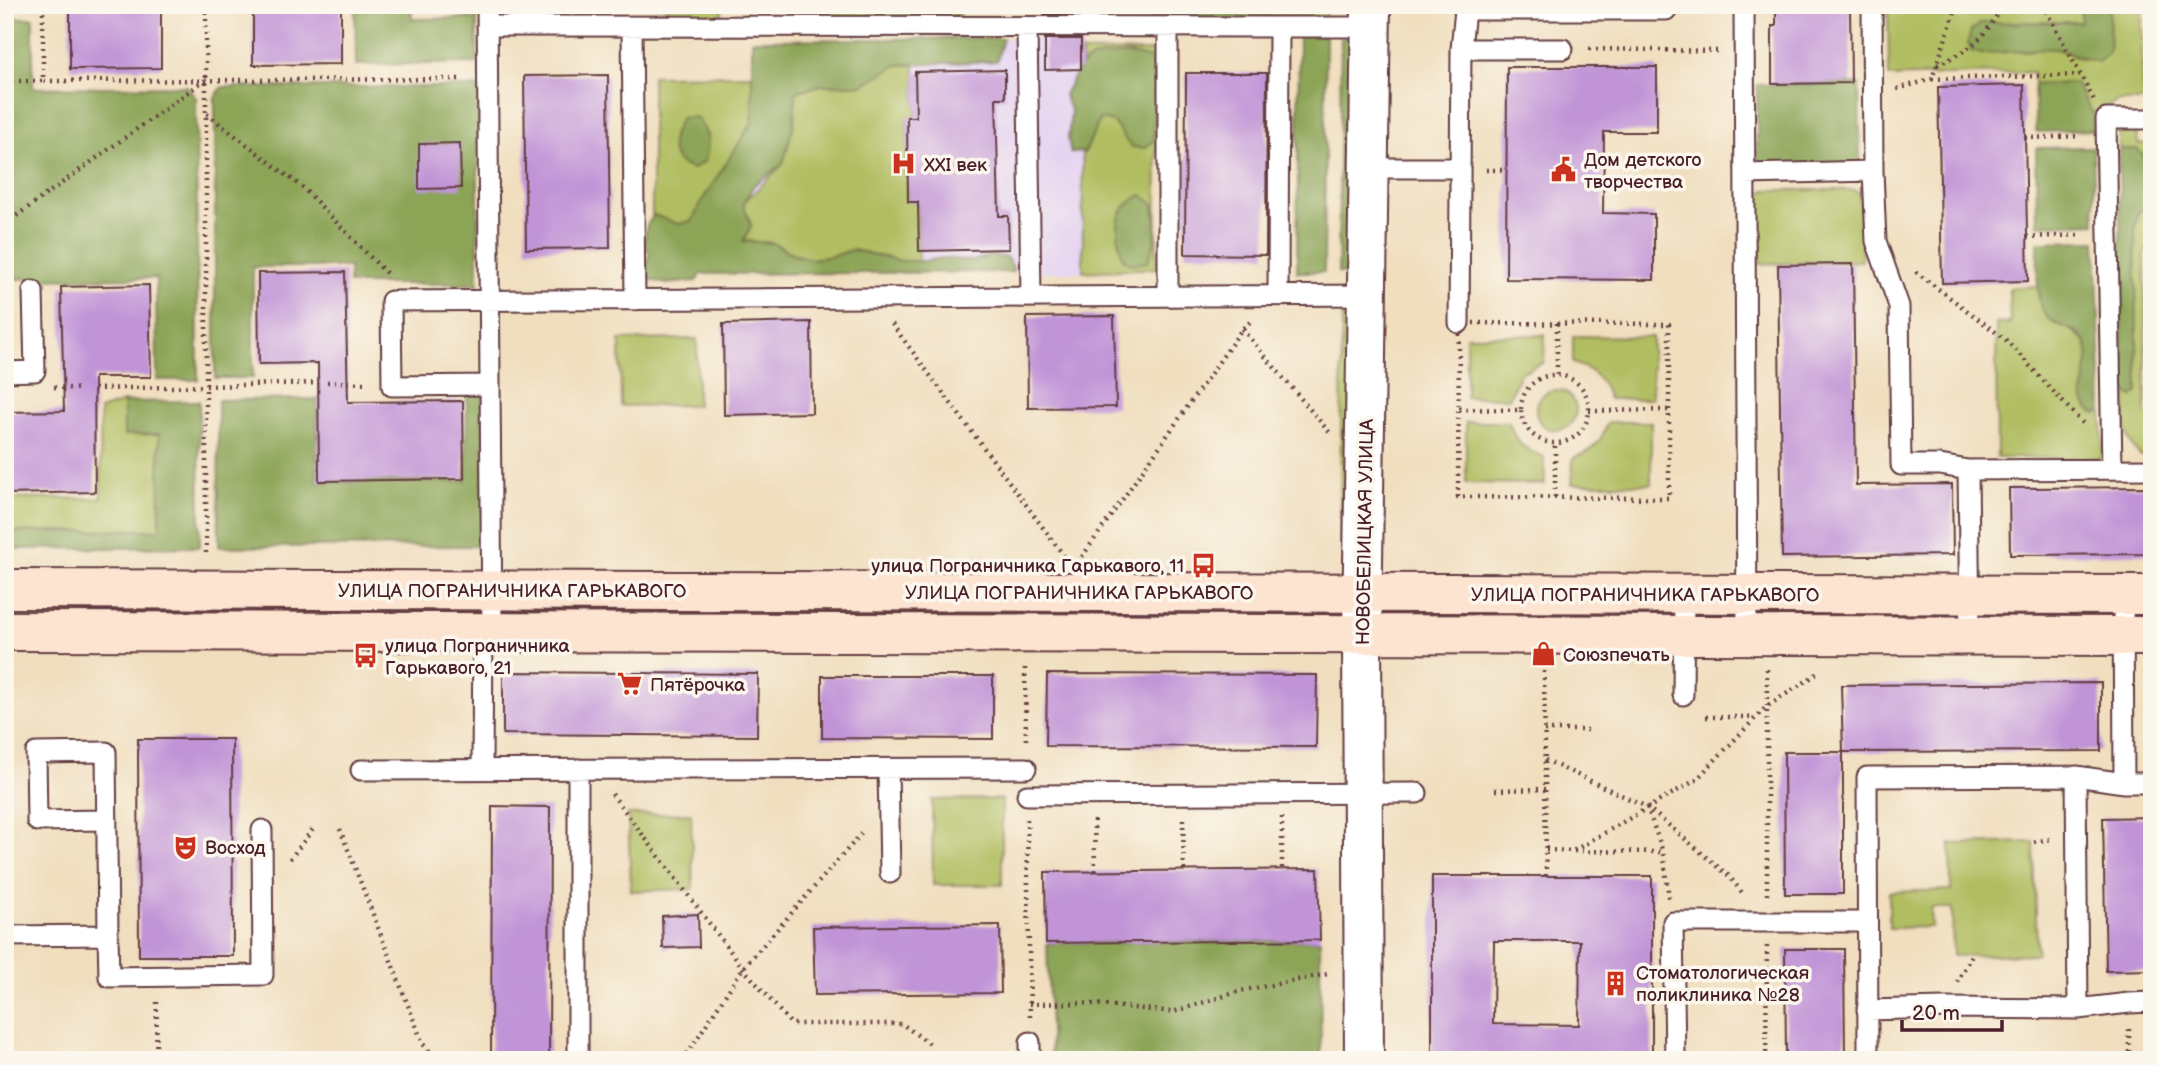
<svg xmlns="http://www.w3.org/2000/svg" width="2157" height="1065" viewBox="0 0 2157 1065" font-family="'Balsamiq Sans',sans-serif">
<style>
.built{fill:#e5d3f1}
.green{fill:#b0bd60;stroke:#7d6e46;stroke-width:2}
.forest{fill:#8ca456;stroke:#6b6240;stroke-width:2}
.building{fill:#c194d7;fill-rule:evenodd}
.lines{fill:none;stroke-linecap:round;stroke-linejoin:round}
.lane-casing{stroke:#633c41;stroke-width:23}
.street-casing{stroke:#633c41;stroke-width:42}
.secondary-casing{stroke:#633c41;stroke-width:42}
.path{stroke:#633c41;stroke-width:4.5;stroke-dasharray:2 5;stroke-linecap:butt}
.lane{stroke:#fff;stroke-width:19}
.street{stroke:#fff;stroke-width:38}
.secondary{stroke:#fde4d1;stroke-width:38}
.labels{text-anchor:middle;stroke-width:7;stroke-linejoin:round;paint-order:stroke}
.poi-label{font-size:19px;fill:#4a1f2b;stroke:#fbf7ec;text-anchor:start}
.street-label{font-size:19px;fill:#4a1f2b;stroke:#fbf7ec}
</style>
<rect width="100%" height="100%" fill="#fbf7ec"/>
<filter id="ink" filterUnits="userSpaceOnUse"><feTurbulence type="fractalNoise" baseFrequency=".0143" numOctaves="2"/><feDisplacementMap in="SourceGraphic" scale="14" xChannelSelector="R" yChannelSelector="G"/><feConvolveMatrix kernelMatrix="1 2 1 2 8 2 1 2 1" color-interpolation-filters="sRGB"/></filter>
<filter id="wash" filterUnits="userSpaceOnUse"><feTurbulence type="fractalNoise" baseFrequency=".00686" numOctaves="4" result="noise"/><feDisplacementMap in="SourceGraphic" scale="28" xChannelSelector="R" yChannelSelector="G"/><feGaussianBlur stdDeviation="1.57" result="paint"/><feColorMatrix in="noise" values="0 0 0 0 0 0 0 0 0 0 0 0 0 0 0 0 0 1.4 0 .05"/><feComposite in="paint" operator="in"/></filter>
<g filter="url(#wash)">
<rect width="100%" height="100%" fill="#f0debe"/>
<!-- built -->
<path class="built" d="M1081 38 1083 272 701 274 752 123V40Z"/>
<!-- green -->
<path class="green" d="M649 5H722V17H667V7Z
M810 5H874L866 22 810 21Z
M1273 5H1326L1325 19H1268Z
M1888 5H2081V22L1982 23 2024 51 2054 48 2085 60 2109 52 2110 5H2142V90H2152V101H2118L2093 114 2075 83 2034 85 2033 72 1889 77Z
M1152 51 1156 54 1157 268 1083 272 1082 52Z
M897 65H915L916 117 907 118 908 201 918 202 919 261H902L853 250 829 257 812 259 795 255 773 243 742 241 751 226 743 203 783 164 794 123 796 92 821 85H862Z
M752 75V123L700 204 701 274 652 276V76Z
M2119 133H2137L2138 144H2152V164L2137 149H2119Z
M1765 190H1854L1860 193 1862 261 1760 264 1759 194Z
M2149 206H2152V251H2145L2146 415H2152V456H2141C2120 438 2126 418 2126 392L2133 397 2135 230 2138 212Z
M2038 286V299L2053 323 2065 326 2086 342 2090 358 2087 372 2102 410 2103 458H1997L1996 324 2010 323 2009 288Z
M1342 307H1353L1352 541H1340Z
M1545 335 1544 362 1520 373 1509 398 1466 397V336Z
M1573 336 1652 337V399H1609C1602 378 1594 370 1573 363Z
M697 339V405L621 406 620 340Z
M1536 410a20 20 0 1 1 40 0a20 20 0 1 1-40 0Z
M124 402V435L159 434 161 530 5 532V499L101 498 100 410Z
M1466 422H1509C1515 442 1524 450 1544 457L1545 484 1466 483Z
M1608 422H1651V484H1572L1573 458C1593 451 1601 443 1608 422Z
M1002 799V885H933L932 800Z
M691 813 693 889 631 891 628 815Z
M2034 842 2037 954 1953 956 1952 908H1931L1932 927 1889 928V892L1951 890 1950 844Z"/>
<!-- forest -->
<path class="forest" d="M355 5H411L412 19 477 18V63L356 65Z
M874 5H960V20L866 22Z
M1117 5H1273L1268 19 1118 18Z
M2081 5H2110L2109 53 2098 62 2054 48 1982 54 1971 51 1968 42 1971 31 1982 23 2081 22Z
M5 18H33V88L187 86 196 98 198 380H157L156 278 5 279Z
M1299 36H1326L1324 272H1297Z
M1003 38 997 61 897 65 862 85H821L796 92 794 123 783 164 754 185 743 203 751 226 743 241 773 243 795 255 812 259 829 257 853 250 902 261H925L941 258 972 261 989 256 1006 257 1013 267V272L701 274 696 281 666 284 644 278 650 253 644 245 647 225 654 215 678 224 692 221 700 204 752 123V40Z
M1341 38H1358L1354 273H1338Z
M1131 54 1152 59 1154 78 1153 141 1146 148 1131 147 1113 122 1100 119 1085 152 1071 153 1068 139 1071 112 1064 95C1084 55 1088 56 1131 54Z
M2075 83 2093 114V130L2036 132 2034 85Z
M1859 84 1860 161 1853 167 1757 166V85Z
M222 87H478V284H349V267H253V378H215V98Z
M696 117C709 134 710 140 705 161L693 169C665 161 669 139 681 118Z
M2093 147 2095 223 2037 225 2036 148Z
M2119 149H2137L2152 164V206L2138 212 2135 230 2138 393 2133 397 2126 392 2122 347Z
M1142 195 1154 204C1157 225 1158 242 1147 262L1131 264 1123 259C1115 233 1113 207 1142 195Z
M2096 241 2102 410 2096 414C2068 401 2096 365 2086 343 2080 331 2066 328 2055 323 2031 313 2039 264 2038 242Z
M467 394H483L484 546 219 547 218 400 317 399V482L466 481Z
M199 401 200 547 5 549V532L160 530 159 434 124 435V402Z
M1320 940 1321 1060H1051L1047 943Z"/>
<g id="blocks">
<!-- building -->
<path class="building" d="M70 5H161V68L70 69Z
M253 5H341V64L253 65Z
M1044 5H1081V14H1044Z
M1776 5H1850L1851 83 1772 84V26H1776Z
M1045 39H1081V69L1045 70Z
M1507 67H1657V132H1604L1603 213 1654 214V280L1506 279Z
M1005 70V98H996L999 216H1008L1009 249 919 251 918 202H908L907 117H916L915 72Z
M1186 73H1267L1266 255 1185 254Z
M608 75 610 248 526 249 524 76Z
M2024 85 2028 281 1942 283 1938 87Z
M460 143 461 188 419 189V144Z
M1853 264 1856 485 1952 484 1953 555 1782 557 1778 265Z
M345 272 348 402 463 401 464 479 319 481 318 363 259 364 258 273Z
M149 285 151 377H94L95 492 5 494V412L64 411 61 287Z
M1114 316 1116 407 1028 408 1027 317Z
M811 322 812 413 724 415 723 324Z
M2152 487V554L2010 555 2009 488Z
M503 672 758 674 757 736 503 734Z
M1047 674 1317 675 1316 747 1046 746Z
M822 676H993V739L822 738Z
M2101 683V751L1843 752 1841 685Z
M138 739H232L233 956H139Z
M1784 752H1843V894H1785Z
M492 806 550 807 549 1060H491Z
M2152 817V970L2106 971 2103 818Z
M1318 869 1320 940 1046 943 1045 872Z
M1432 876H1652V1060H1432ZM1494 941H1580L1579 1025 1493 1024Z
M698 914 699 947 663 948 662 916Z
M1000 925 1001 993 815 995 813 927Z
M1785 949H1844L1845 1060H1786Z"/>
</g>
</g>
<g filter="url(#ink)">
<use href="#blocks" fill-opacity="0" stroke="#633c41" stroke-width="2"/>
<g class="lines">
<defs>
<path id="lane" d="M487 5 492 632
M1461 5 1465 10H1666L1670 5
M1744 5 1747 635
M1872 5 1873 171
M487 26 1371 27
M632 27 635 300
M1027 27 1031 297
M1461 49 1465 10
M1369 168H1460
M1745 174 1873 171 1876 241 1899 306 1901 465H1940L1968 470 1970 635
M1278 295 1279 27
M1168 296V27
M1459 323 1461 49H1563
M5 372 35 371 33 291
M490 385 392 386 391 301 1367 295
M2112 469 2106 119H2152
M1968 470 2152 469
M2123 595 2124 783
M1683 695 1684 594
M482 769 483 626
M578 769V1060
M888 769 890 873
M361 770 1026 768
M2076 776 2078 1009
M1027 795 1417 793
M107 820 37 821 36 753 106 752 108 935
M5 936 108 935 109 977 263 975 262 830
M1867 1010 1943 1008 2078 1009 2129 1003 2152 1002
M1030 1042V1060
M1675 1060 1673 922H1866
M1868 1060 1867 777 2076 776 2124 783H2152"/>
<path id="street" d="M1364 1060 1362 634 1371 5"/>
<path id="secondary" d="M5 589 2152 595
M5 631 2152 636"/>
</defs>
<!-- lane casing -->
<use href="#lane" class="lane-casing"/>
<!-- street casing -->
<use href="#street" class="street-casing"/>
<!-- secondary casing -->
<use href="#secondary" class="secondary-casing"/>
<!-- path -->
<path class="path" d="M43 5V81L464 79
M206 5V555
M2043 5 2094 100
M1589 49 1720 51
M1937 65C1973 48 1983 40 2003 5
M1932 79 2080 75
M5 81H43
M1897 89 1932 79 1957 5
M207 114 302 187 388 275
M2025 138 2081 136
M1486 170H1506
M5 224 205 80
M2027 237 2083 235
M1916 272 2006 340 2085 426
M1459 323 1669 324V498L1458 497Z
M1557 323V375
M892 324 1064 556
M1242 329 1330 433
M1521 409a34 34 0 1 1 68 0a34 34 0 1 1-68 0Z
M327 382 367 383
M54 387 80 389
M94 389 318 383
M1459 409 1520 410
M1589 411 1668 410
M1555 497V444
M1082 557 1242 329 1250 322
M1025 668 1026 744
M1767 669V895
M1544 671 1546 876
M1706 717H1753
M1544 730H1592
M1545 760 1647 807 1729 876 1744 895
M1495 790 1545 789
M612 794 743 968 791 1024H902L930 1044
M1647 807 1663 852
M1282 817V869
M1027 819 1030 1017
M1183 819 1184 870
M1094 820 1095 871
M340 829 423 1044 438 1060
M2034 842 2051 839
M1546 850 1573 851 1696 780 1766 707 1820 672
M1574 851 1663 852 1669 898
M290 859 313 829
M1957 982 1972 955
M1029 1004 1083 1003 1173 1012 1240 991 1328 974
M2129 1029V1060
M156 1060 157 1001
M683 1060 743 968 862 833
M1766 1060 1767 946"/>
<!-- lane -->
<use href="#lane" class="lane"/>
<!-- street -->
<use href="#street" class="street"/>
<!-- secondary -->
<use href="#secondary" class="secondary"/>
</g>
</g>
<!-- icons -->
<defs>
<symbol id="hospital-bare" viewBox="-9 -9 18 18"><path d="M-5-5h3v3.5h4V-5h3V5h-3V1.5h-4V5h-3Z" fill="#c8321e" stroke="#fbf7ec" stroke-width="2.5" paint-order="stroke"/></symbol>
<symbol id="civic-bare" viewBox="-9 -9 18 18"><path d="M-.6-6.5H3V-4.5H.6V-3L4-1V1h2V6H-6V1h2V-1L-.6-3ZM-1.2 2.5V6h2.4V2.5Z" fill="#c8321e" stroke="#fbf7ec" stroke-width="2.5" paint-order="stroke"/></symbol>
<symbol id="bus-bare" viewBox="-9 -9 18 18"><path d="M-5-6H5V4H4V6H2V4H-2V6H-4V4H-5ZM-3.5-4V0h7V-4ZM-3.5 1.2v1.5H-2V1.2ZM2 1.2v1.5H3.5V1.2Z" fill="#c8321e" stroke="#fbf7ec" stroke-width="2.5" paint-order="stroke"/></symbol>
<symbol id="shop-bare" viewBox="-9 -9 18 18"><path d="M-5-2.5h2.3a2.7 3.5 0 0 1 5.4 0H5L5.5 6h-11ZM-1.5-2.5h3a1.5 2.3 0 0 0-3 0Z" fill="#c8321e" stroke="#fbf7ec" stroke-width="2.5" paint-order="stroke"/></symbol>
<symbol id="supermarket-bare" viewBox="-9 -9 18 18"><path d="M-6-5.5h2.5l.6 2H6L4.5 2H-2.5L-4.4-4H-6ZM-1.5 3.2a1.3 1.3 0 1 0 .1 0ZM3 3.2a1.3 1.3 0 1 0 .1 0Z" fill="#c8321e" stroke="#fbf7ec" stroke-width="2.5" paint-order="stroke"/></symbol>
<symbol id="theatre-bare" viewBox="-9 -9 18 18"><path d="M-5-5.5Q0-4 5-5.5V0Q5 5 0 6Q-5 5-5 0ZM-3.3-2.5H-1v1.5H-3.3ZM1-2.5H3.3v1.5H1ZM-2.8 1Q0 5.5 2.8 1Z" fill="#c8321e" stroke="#fbf7ec" stroke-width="2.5" paint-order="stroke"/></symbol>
<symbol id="building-bare" viewBox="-9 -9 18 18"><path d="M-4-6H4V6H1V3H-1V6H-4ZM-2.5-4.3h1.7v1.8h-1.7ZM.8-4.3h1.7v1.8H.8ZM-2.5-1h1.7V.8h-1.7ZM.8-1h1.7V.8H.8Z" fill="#c8321e" stroke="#fbf7ec" stroke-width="2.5" paint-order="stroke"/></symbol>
</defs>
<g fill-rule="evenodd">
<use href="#hospital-bare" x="886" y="146" width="35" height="35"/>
<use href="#civic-bare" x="1546" y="152" width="35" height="35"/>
<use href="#bus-bare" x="1186" y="548" width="35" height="35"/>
<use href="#shop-bare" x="1526" y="636" width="35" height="35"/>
<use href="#bus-bare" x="348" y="638" width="35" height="35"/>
<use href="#supermarket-bare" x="612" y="666" width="35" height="35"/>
<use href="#theatre-bare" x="168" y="830" width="35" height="35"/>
<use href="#building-bare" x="1598" y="966" width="35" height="35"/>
</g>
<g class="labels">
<!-- poi labels -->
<g class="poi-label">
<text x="1584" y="166">Дом детского<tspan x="1584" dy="22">творчества</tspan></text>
<text x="924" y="171">XXI век</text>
<text x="1184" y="572" text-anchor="end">улица Пограничника Гарькавого, 11</text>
<text x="385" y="652">улица Пограничника<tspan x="385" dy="22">Гарькавого, 21</tspan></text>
<text x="1563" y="661">Союзпечать</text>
<text x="650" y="691">Пятёрочка</text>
<text x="205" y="854">Восход</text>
<text x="1636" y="979">Стоматологическая<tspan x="1636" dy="22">поликлиника №28</tspan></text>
</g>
<!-- street labels -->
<g class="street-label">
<text transform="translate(1364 532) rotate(-89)" y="7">НОВОБЕЛИЦКАЯ УЛИЦА</text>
<text x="512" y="597">УЛИЦА ПОГРАНИЧНИКА ГАРЬКАВОГО</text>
<text x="1079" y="599">УЛИЦА ПОГРАНИЧНИКА ГАРЬКАВОГО</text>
<text x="1645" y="601">УЛИЦА ПОГРАНИЧНИКА ГАРЬКАВОГО</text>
</g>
</g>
<!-- margin -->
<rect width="2157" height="1065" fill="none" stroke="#fbf7ec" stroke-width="28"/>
<!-- scale -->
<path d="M1902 1020v10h100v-10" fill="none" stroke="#4a1f2b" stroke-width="3.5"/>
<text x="1912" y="1020" font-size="21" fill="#4a1f2b" stroke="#fbf7ec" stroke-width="5" paint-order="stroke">20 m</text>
</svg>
